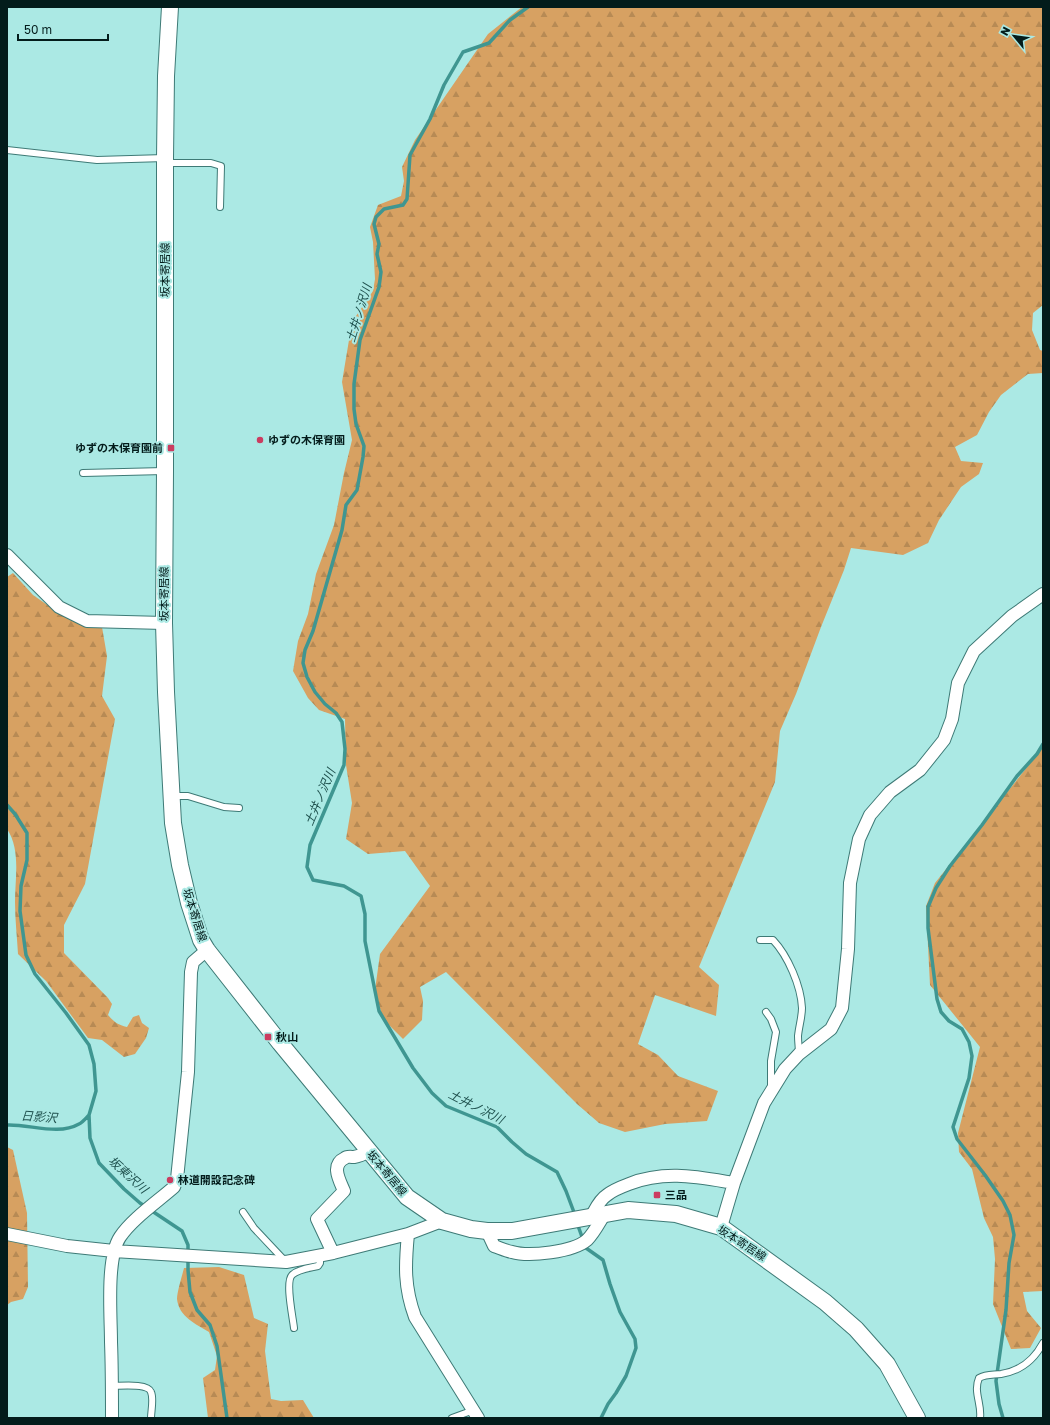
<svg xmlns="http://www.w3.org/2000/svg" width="1050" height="1425" viewBox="0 0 1050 1425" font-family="'Golos Text','Noto Sans JP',sans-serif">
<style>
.forest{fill:url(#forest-firs)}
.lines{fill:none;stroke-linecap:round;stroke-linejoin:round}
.stream{stroke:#3f9691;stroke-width:3.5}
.service-casing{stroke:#3e7a76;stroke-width:8}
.minor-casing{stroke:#3e7a76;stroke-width:14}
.secondary-casing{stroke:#3e7a76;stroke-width:18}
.service{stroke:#fff;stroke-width:6}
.minor{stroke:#fff;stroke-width:12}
.secondary{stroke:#fff;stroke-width:16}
.poi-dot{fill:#cb3c60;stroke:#abe9e4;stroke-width:1.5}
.labels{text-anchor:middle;stroke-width:4;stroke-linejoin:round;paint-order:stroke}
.street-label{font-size:11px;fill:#031c1b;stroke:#abe9e4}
.poi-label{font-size:11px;font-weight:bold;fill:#031c1b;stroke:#abe9e4;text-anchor:start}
.water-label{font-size:12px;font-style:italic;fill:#20524f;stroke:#abe9e4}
</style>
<defs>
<pattern id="forest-firs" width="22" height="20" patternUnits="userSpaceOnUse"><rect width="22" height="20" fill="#d7a162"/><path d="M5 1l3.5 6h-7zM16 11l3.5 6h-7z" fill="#b78a54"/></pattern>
</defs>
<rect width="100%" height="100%" fill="#abe9e4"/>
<!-- forest -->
<path class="forest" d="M522 7H1043V305L1033 313 1032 330 1040 350 1043 351V373L1028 374 1001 395 989 412 977 435 955 447 961 461 983 463 979 474 961 487 939 520 928 543 903 555 851 548 844 570 821 627 796 694 780 731 775 782 699 967 719 985 716 1016 655 995 638 1044 658 1055 678 1076 718 1091 707 1121 665 1124 625 1132 599 1123 577 1104 446 972 420 987 423 1001 422 1020 403 1039 383 1019 375 990 380 954 430 886 405 851 368 854 346 839 352 803 346 765 345 719 319 710 308 698 293 671 298 641 308 614 316 574 334 525 344 473 352 440 342 382 352 322 373 291 375 279 373 242 370 227 378 205 401 196 404 181 402 167 415 140 488 34Z
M13 573 33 595 56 611 102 627 107 656 102 696 115 719 85 884 64 925V953L108 998 112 1004 108 1015C114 1022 118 1025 127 1027L133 1017 139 1015 142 1023 149 1028 146 1038 135 1054 124 1057 102 1040 88 1038 46 981 18 954C17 937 15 919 15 902 15 878 21 850 7 829V577Z
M1043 747V1291L1023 1292 1027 1311 1041 1328 1030 1348 1011 1349 993 1304 995 1259 993 1237 984 1218 972 1169 959 1152 958 1133 980 1047 930 985 926 906 935 883Z
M7 1147 13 1150 27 1213 28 1287 23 1299 11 1302 7 1305Z
M219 1267 244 1275 254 1318 268 1324 265 1351 271 1399 281 1401 303 1400 314 1418H208L203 1378 215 1370 217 1356 209 1332C196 1324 179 1317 177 1299 177 1292 182 1276 184 1268Z"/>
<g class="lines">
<!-- stream -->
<path class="stream" d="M528 7 510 20 489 43 463 52 444 85 430 119 410 155 407 199 403 205 384 209 376 217 374 224 379 244 377 254 381 272 379 287 360 340 354 384V409L356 424 364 446 363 457 357 490 346 505 342 530 313 631 305 650 303 663 307 677 315 692 325 704 336 713 342 722 345 749 344 765 310 845 307 867 313 880 344 886 361 896 365 914V941L379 1011 413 1068 432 1093 446 1106 497 1127 512 1142 526 1154 557 1172 566 1191 575 1215
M7 805 15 814 27 833V860L21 886 20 911 26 955 35 974 66 1013 89 1045 94 1064 96 1091 89 1115 90 1138 99 1163 124 1189 140 1203 182 1231 188 1245V1270L190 1292 197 1310 210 1325 217 1346 227 1418
M7 1125C30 1124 58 1136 79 1124 83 1122 86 1118 89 1115
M577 1223 586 1248 603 1260 610 1284 620 1312 635 1339 636 1348 626 1376 616 1393 608 1404 601 1418
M1003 1418 999 1404 996 1381 1006 1310 1009 1263 1014 1235 1010 1215 1003 1201 985 1175 957 1139 953 1127 969 1078 972 1056 969 1042 962 1029 949 1021 941 1012 937 999 928 928V907L936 888 950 866 982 825 1017 776 1037 754 1043 744"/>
<defs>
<path id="service" d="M7 150 97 160 165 158
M167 163H211L221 166 220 207
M83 473 164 471
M173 796H188L224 807 239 808
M760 940H773C788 956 801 986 802 1008 802 1017 799 1026 798 1036 798 1042 799 1048 799 1054
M766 1012 771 1019 776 1032 771 1061V1087
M243 1212 254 1228 285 1261
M294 1328C293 1318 285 1282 292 1275 298 1269 310 1268 318 1266L320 1263V1256
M112 1386C121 1386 148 1383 151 1392 154 1399 151 1411 151 1418
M452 1418 474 1410
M980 1418C982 1404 973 1392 979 1378 986 1374 992 1375 1001 1374 1020 1371 1034 1360 1043 1343"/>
<path id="minor" d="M7 555 59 607 87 621 164 623
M591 1217C595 1210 599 1200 607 1195 613 1190 621 1187 629 1184 665 1170 697 1177 734 1183
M721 1227 734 1183 764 1103 785 1069 799 1054 831 1029 842 1008 848 949 850 883 859 839 870 815 890 792 920 770 944 740 952 719 958 683 974 651 1012 616 1043 594
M487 1231 494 1246C500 1248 506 1251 512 1252 529 1257 573 1252 587 1240 594 1233 599 1223 604 1215
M7 1234 67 1246 114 1251 286 1262 333 1253 408 1234 442 1221
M408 1234C405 1265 404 1287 415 1317L478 1418
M333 1253 317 1219 344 1191C340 1181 330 1165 345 1158 347 1156 352 1157 354 1157 360 1156 364 1154 369 1151
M112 1418C112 1393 112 1367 111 1342 111 1316 106 1258 120 1237 132 1219 157 1202 174 1187L177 1179 188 1072 191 972 193 962 207 950"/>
<path id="secondary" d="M170 7 166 76 165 158V471L164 623 166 692 173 823 180 865 189 903 201 940 207 950 280 1043 407 1197 442 1221 471 1229 487 1231H512L628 1210 676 1214 721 1227 825 1302 856 1329 887 1364 917 1418"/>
</defs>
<!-- service casing -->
<use href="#service" class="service-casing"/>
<!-- minor casing -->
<use href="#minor" class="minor-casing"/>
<!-- secondary casing -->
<use href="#secondary" class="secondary-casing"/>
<!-- service -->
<use href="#service" class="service"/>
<!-- minor -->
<use href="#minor" class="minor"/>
<!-- secondary -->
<use href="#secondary" class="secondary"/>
</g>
<!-- markers -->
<g class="poi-dot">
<circle cx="260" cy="440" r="4"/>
<rect x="167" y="444" width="8" height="8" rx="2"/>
<rect x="264" y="1033" width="8" height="8" rx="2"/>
<circle cx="170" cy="1180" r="4"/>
<rect x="653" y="1191" width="8" height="8" rx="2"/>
</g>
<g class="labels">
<!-- street labels -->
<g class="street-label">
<text transform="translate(165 270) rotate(-90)" y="4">坂本寄居線</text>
<text transform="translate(164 594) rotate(-90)" y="4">坂本寄居線</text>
<text transform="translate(195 915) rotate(72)" y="4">坂本寄居線</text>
<text transform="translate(387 1173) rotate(50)" y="4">坂本寄居線</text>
<text transform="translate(742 1243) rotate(33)" y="4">坂本寄居線</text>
</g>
<!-- poi labels -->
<g class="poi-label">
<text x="268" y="444">ゆずの木保育園</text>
<text x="163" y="452" text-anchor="end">ゆずの木保育園前</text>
<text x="276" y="1041">秋山</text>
<text x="178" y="1184">林道開設記念碑</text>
<text x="665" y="1199">三品</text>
</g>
<!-- water labels -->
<g class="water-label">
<text transform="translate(359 313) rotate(-73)" y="4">土井ノ沢川</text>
<text transform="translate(320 797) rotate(-67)" y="4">土井ノ沢川</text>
<text transform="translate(476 1107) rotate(27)" y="4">土井ノ沢川</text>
<text transform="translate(39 1117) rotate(4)" y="4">日影沢</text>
<text transform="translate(128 1175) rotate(42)" y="4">坂東沢川</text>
</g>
</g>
<!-- border -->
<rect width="1050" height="1425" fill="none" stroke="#031c1b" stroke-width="16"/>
<!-- north arrow -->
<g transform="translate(1014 36) rotate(299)" stroke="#abe9e4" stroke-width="3" paint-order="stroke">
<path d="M0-3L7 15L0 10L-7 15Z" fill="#031c1b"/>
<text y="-6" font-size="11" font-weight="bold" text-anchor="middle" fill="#031c1b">N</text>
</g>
<!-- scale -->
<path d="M18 34v6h90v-6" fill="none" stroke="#031c1b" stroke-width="2"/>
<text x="24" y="34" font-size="12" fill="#031c1b" stroke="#abe9e4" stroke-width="3" paint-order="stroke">50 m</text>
</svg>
